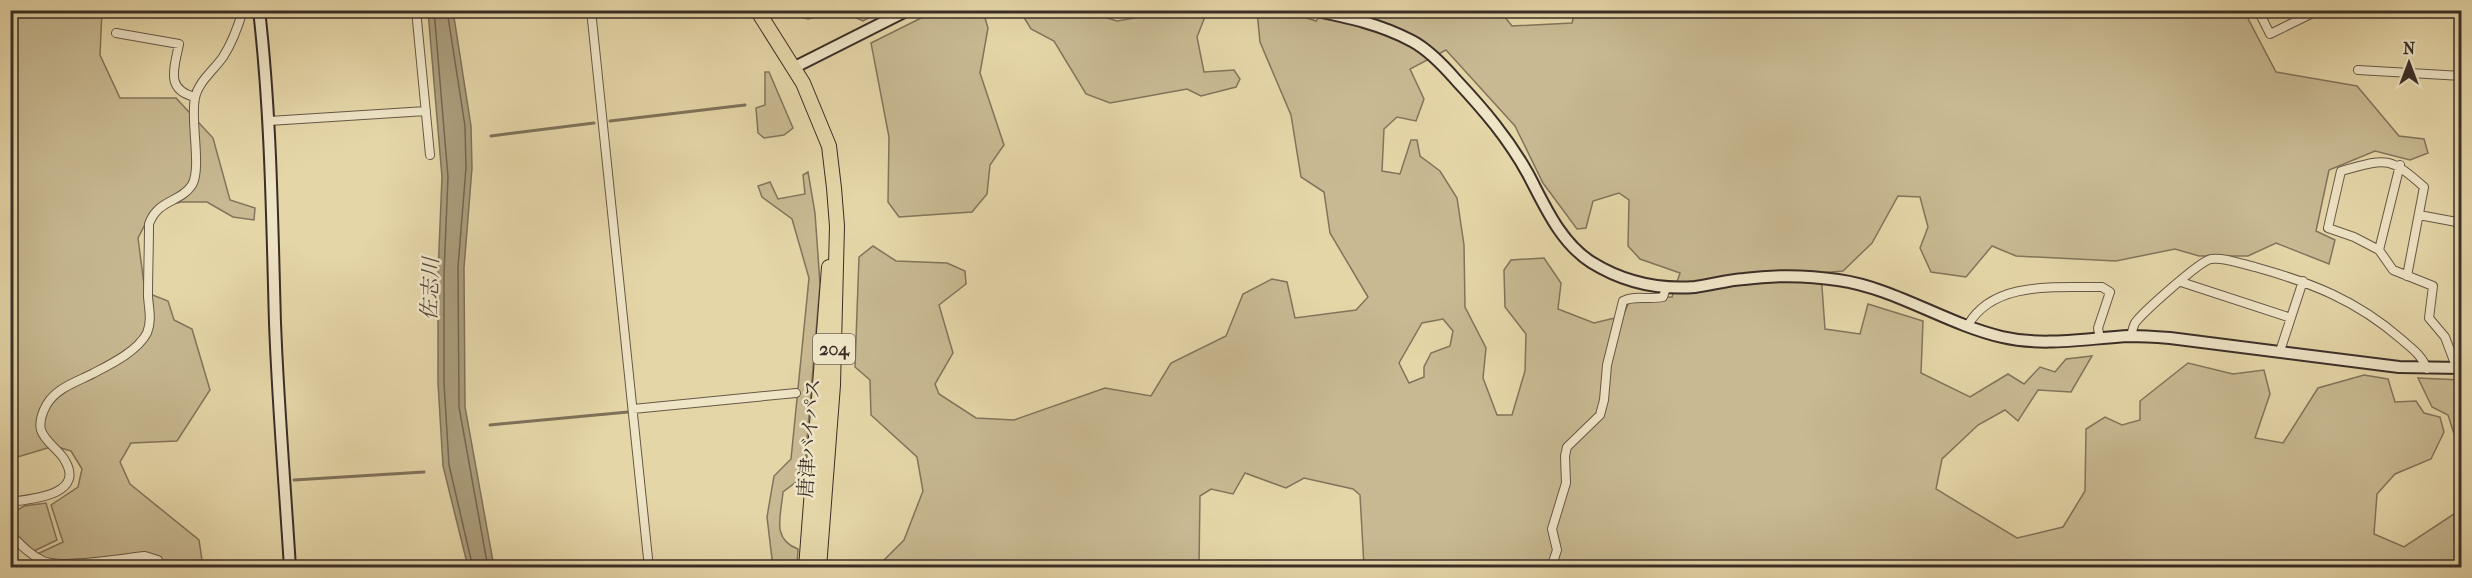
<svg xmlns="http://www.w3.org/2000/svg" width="2472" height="578" viewBox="0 0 2472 578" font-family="'IM FELL French Canon','Noto Serif JP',serif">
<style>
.green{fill:#c8b992;stroke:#82745c;stroke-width:1.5;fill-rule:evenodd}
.water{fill:#ab9d7c;stroke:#7e715a;stroke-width:1.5}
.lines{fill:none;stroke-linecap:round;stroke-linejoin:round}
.shore{stroke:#736652;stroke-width:1.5}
.stream{stroke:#7e715a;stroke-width:3}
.street-casing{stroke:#665847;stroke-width:10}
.secondary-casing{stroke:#3b2e27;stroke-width:14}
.highway-casing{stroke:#3b2e27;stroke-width:16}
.street{stroke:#eee4c6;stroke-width:8}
.secondary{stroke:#eee4c6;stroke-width:10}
.highway{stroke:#e5d6a8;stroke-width:14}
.labels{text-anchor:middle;stroke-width:5;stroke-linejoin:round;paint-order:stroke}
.shield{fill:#eee4c6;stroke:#716557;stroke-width:1.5}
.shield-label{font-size:18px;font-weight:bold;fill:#3b2e27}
.street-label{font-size:20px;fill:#3b2e27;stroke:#eee4c6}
.water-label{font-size:21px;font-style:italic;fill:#574a3c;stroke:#eee4c6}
</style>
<rect width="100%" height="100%" fill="#e5d6a8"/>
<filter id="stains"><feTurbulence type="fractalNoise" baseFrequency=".00333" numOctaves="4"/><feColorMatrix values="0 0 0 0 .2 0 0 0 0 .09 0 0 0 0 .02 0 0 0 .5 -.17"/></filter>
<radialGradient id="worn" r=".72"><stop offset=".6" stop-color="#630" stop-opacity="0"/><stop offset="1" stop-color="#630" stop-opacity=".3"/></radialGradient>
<!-- green -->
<path class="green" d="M937 10 983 11 988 28 980 73 1004 145 990 165 987 194 972 212 899 217 888 202 889 137 871 43Z
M1575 10 2244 11 2276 72 2357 86 2399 136 2424 139 2428 153 2410 160 2375 151 2329 170 2316 231 2335 240 2329 264 2276 243 2248 256H2199L2175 249 2116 261 2016 256 1992 246 1966 277 1931 272 1920 248 1928 227 1920 197 1898 196 1872 243 1843 271 1821 273 1825 329 1860 334 1868 304 1923 321 1921 373 1970 397 2008 374 2024 384 2040 367 2055 372 2066 359 2092 356 2071 392 2038 390 2018 421 2005 410 1978 425 1942 459 1936 489 2017 538 2063 527 2085 491 2086 429 2105 417 2122 425 2140 420V401L2188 363 2233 374 2264 370 2270 394 2255 438 2283 443 2318 388 2364 375 2388 379 2395 402 2416 401 2424 413 2440 417 2444 432 2431 459 2395 474 2377 494 2374 534 2404 547 2457 512 2461 515V567H1364L1360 495 1353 489 1304 478 1286 488 1245 473 1233 494 1211 489 1200 496 1199 567 843 568 846 563H881L904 540 923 491 917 457 871 415 870 380 855 367 859 257 873 246 896 261 947 263 965 271 966 284 939 305 953 353 935 384 939 394 976 418 1014 420 1105 388 1151 396 1171 363 1226 336 1243 294 1272 279 1287 282 1295 318 1356 310 1368 297 1330 233 1324 192 1301 177 1291 115 1260 42 1257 11H1286L1316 21 1324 11H1500L1512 26 1572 23ZM1446 50 1515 126 1543 183 1577 229 1586 228 1593 201 1619 193 1629 200 1628 246 1640 259 1680 273 1672 297H1631L1623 316 1594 323 1558 309 1561 283 1544 258 1511 260 1504 270 1505 307 1526 334 1525 371 1512 415H1497L1483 378 1486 348 1465 307 1464 245 1457 198 1440 171 1420 156 1417 140H1411L1400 174 1382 171 1384 129 1397 117 1416 121 1424 99 1410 69ZM1443 319 1453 331 1450 346 1431 353 1424 367V377L1409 383 1399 363 1422 323Z
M11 11H102L100 55 120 98H176L213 138 230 200 255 208 254 220 233 217 207 202H181L153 209 138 238 145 292 168 301 174 320 192 329 210 390 177 441 131 443 120 462 130 484 199 540 203 567H36L33 556 63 542 51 505 78 487 82 469 71 451 54 446 11 459Z
M777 11 882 10V11L863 21 840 11 808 19Z
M1020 11H1047L1055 14 1085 11 1117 21 1157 14 1162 11H1205L1206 14 1197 37 1204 72 1234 70 1240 79 1236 87 1201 96 1187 89 1110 103 1086 94 1054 41 1031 29Z
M765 72H769L793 128 784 135 764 138 758 133 756 108 765 105Z
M808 172 815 213 820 284 804 476 783 492C781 516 771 539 798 549L797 567H773L767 517 774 476 791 459 809 278 792 219 762 197 758 186 770 182 778 199 805 194 803 175Z
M2418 378 2461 380V446L2457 443 2448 415 2432 407Z
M46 503 57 540 34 551 11 530V514L24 506Z"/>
<!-- water -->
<path class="water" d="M428 11H453L471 126 472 168 464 268 465 407 494 567H468L443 466 438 383V273L442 177Z"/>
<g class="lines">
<!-- shore -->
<path class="shore" d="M434 10 448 177 444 273V383L449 465 473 568
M447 10 465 126 466 168 458 267 459 407 488 568"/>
<!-- stream -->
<path class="stream" d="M610 121 745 105
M491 136 594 123
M490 425 628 412
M294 480 424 472"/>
<defs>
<path id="street" d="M416 10 430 155
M591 10 649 568
M2258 10 2270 34 2319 10
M116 33 179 44C175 66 164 90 195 97
M2358 70 2462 76
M269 121 426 111
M2419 215 2462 223
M2379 250 2400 165
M2407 276 2424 187C2388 155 2386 159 2341 171L2328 228 2354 237 2379 250 2393 270 2433 286 2429 318 2445 337 2457 369
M2181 282 2291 318
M1968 325C1994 280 2057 288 2102 287L2110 292 2098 328 2100 339
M2131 336C2132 332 2133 327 2135 323 2142 313 2201 260 2211 259 2224 257 2242 264 2255 267 2312 283 2356 300 2401 339 2411 348 2422 355 2427 369
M2280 351 2303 281
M633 409 796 393
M10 502C32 499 87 495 64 459 58 449 45 442 41 430 39 422 43 411 47 404 57 388 76 382 92 374 109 365 137 352 147 333 152 321 149 309 148 297 148 273 149 248 149 224 158 199 180 203 192 185 202 168 190 120 195 98 198 82 214 70 223 57 232 43 238 27 243 10
M10 534C20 544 30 555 43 561 61 569 123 558 145 556L158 560 160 568
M1551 568 1557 550 1552 529 1566 483 1565 456 1567 447 1600 415 1604 400 1607 365 1623 301C1634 295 1650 300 1663 297L1666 288"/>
<path id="secondary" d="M259 10C271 114 272 218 275 323 278 404 285 486 290 568
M1312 10C1347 17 1380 24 1412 41 1429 50 1443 65 1456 80 1484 110 1508 138 1528 174 1545 206 1560 242 1591 262 1623 282 1657 290 1695 287 1711 285 1727 280 1744 279 1775 275 1806 275 1838 280 1895 288 1946 324 2002 337 2045 347 2087 338 2130 336 2143 336 2157 337 2170 338L2399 367 2462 368
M795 67 908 10"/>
<path id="highway" d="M757 10 803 83 829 146 834 188 837 226 833 385 819 568
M806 568 829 267"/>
</defs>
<!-- street casing -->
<use href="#street" class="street-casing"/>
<!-- secondary casing -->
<use href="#secondary" class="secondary-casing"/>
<!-- highway casing -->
<use href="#highway" class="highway-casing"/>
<!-- street -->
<use href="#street" class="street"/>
<!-- secondary -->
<use href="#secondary" class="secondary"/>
<!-- highway -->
<use href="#highway" class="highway"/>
</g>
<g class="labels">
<!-- shield labels -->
<rect class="shield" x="813" y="334" width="42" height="30" rx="4.5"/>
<g class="shield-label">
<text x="834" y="355">204</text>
</g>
<!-- street labels -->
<g class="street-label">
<text transform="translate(809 438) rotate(-86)" y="7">唐津バイパス</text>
</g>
<!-- water labels -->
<g class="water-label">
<text transform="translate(430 289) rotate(-88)" y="7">佐志川</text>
</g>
</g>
<!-- margin -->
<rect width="2472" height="578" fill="none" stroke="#e5d6a8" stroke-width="36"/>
<rect x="12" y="12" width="2448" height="554" fill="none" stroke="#3b2e27" stroke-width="3"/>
<rect x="18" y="18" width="2436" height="542" fill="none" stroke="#3b2e27" stroke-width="1.5"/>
<!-- north arrow -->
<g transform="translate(2409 63)" stroke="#eee4c6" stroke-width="4.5" paint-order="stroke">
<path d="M0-4.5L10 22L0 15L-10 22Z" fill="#3b2e27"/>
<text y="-9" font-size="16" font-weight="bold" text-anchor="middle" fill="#3b2e27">N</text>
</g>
<rect width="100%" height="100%" filter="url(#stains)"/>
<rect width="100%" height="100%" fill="url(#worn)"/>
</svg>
